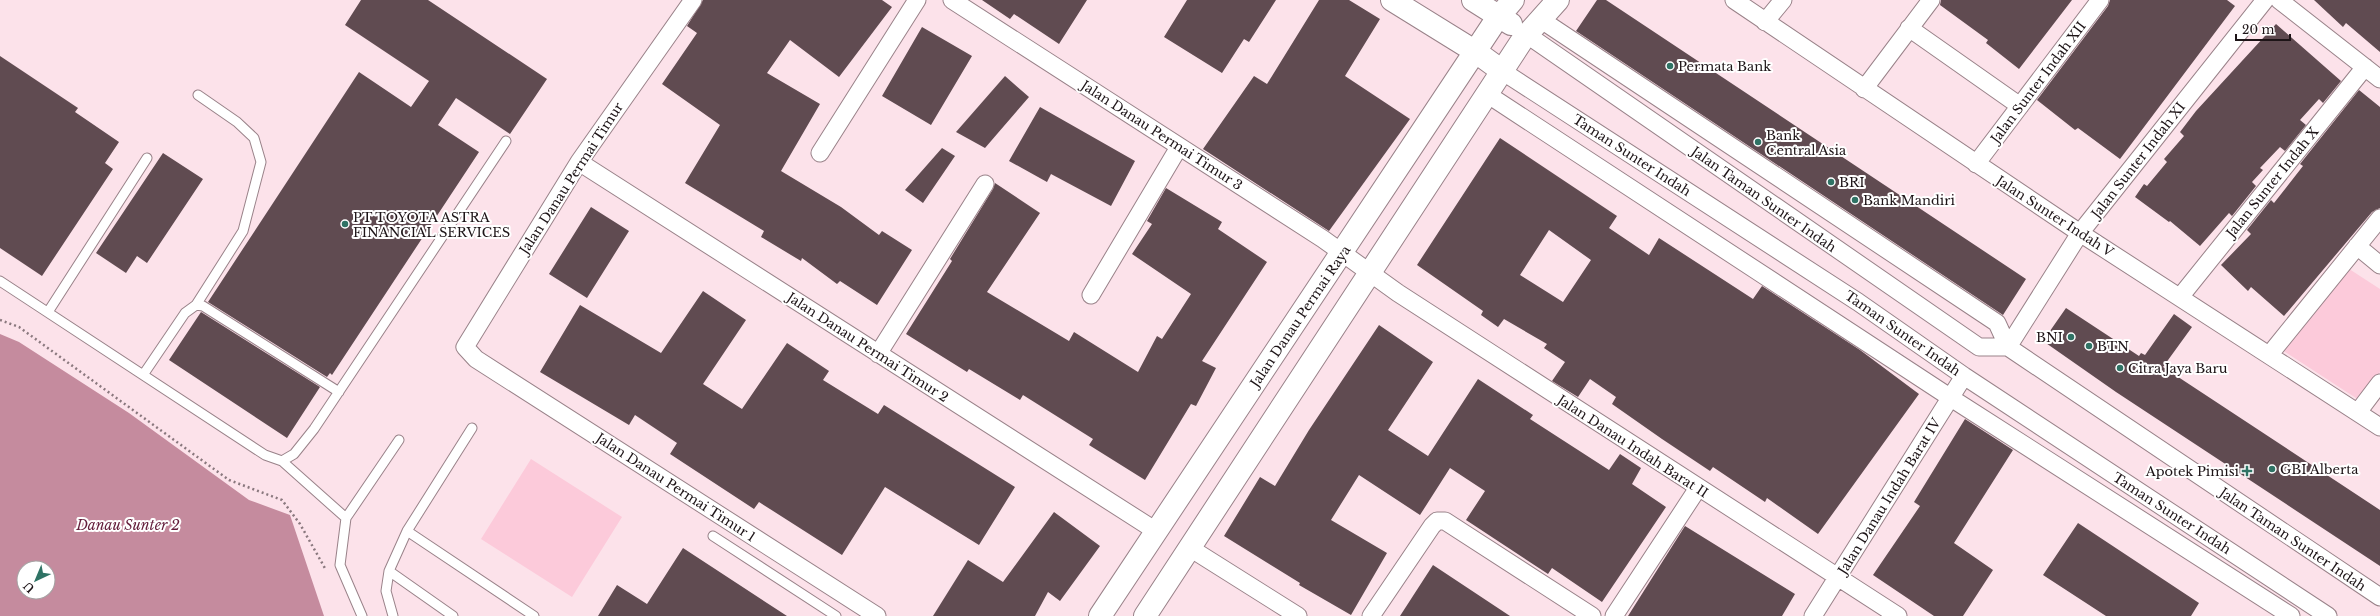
<svg xmlns="http://www.w3.org/2000/svg" width="2380" height="616" viewBox="0 0 2380 616" font-family="'Libre Baskerville',serif">
<style>
.green{fill:#fccada}
.water{fill:#c58b9e;fill-rule:evenodd}
.building{fill:#604b51;fill-rule:evenodd}
.lines{fill:none;stroke-linecap:round;stroke-linejoin:round}
.lane-casing{stroke:#998289;stroke-width:11}
.street-casing{stroke:#998289;stroke-width:19}
.secondary-casing{stroke:#998289;stroke-width:24}
.path{stroke:#8a787e;stroke-width:2.5;stroke-dasharray:2 3;stroke-linecap:butt}
.lane{stroke:#fff;stroke-width:9}
.street{stroke:#fff;stroke-width:17}
.secondary{stroke:#fff;stroke-width:22}
.poi-dot{fill:#2f7365;stroke:#fff;stroke-width:1.5}
.labels{text-anchor:middle;stroke-width:4;stroke-linejoin:round;paint-order:stroke}
.poi-label{font-size:13px;fill:#1d1417;stroke:#fff;text-anchor:start}
.street-label{font-size:13px;fill:#1d1417;stroke:#fff}
.water-label{font-size:14px;font-style:italic;fill:#631d3b;stroke:#fff}
</style>
<rect width="100%" height="100%" fill="#fce2ea"/>
<!-- green -->
<path class="green" d="M2343 265 2380 289V372L2359 400 2279 348Z
M531 459 622 517 572 597 481 539Z"/>
<!-- water -->
<path class="water" d="M0 334 19 342 129 413 249 500 290 515 324 616H0ZM24 568H48V592H24Z"/>
<!-- building -->
<path class="building" d="M361 0H428L547 79 510 134 456 98 438 125 479 152 332 375 330 373 327 377 208 302 359 72 411 107 429 81 345 25Z
M703 0H882L892 7 839 77 790 40 767 73 820 104 781 171 841 207 879 235 882 231 912 250 877 305 840 281 837 284 802 258 801 261 761 237 764 231 685 183 720 125 662 84 697 33 687 26Z
M982 0H1087L1059 44 1014 14 1010 19Z
M1187 0H1276L1249 42 1244 39 1222 73 1164 37Z
M1319 0H1349L1380 19 1345 76 1410 119 1329 231 1203 149 1254 76 1267 84Z
M1597 0H1606L2026 279 2003 315 1576 31Z
M1941 0H2072L2019 69 1986 43 1988 40 1940 5Z
M2110 0H2227L2235 6 2120 159 2078 128 2075 130 2037 100 2108 6Z
M2314 0H2380V52L2346 23 2343 27Z
M2276 24 2341 81 2323 103 2319 99 2300 120 2306 125 2285 151 2280 147 2260 168 2263 170 2252 182 2256 186 2232 216 2229 213 2200 246 2170 221 2169 222 2135 197 2144 184 2147 186 2167 162 2164 159 2184 136 2180 132 2196 111Z
M922 27 972 56 931 125 882 96Z
M0 56 78 108 75 112 119 142 105 163 113 169 42 276 0 248Z
M1005 76 1029 97 985 148 956 132Z
M2359 90 2380 107V208L2372 212 2284 316 2251 287 2248 291 2221 265 2251 234 2247 230 2271 200 2274 203 2303 166 2300 164Z
M1040 107 1135 161 1111 206 1051 174 1047 182 1009 161Z
M1500 138 1617 216 1609 228 1649 255 1659 238 1753 299 1762 286 1860 350 1919 394 1818 534 1767 498 1765 502 1713 467 1710 471 1662 439 1612 404 1616 397 1590 379 1578 397 1552 381 1565 362 1544 348 1547 344 1504 319 1498 327 1481 315 1483 311 1417 265ZM1549 230 1591 260 1563 302 1520 275Z
M942 148 955 156 923 203 905 190Z
M163 153 203 179 147 263 137 256 126 273 96 253Z
M995 183 1040 213 987 292 1069 341 1074 332 1138 372 1157 336 1162 339 1191 294 1132 254 1152 224 1147 221 1166 188 1222 222 1218 229 1267 262 1202 361 1216 368 1196 406 1191 404 1145 480 1089 445 1093 439 1023 395 1020 400 969 369 967 372 906 334 952 261 950 259 993 189Z
M591 207 629 231 587 298 549 274Z
M703 291 746 320 703 384 742 409 787 343 829 371 823 380 878 414 884 405 1015 487 979 545 885 487 842 555 759 502 754 509 670 454 677 443 635 415 629 425 540 372 580 305 661 353Z
M2066 308 2139 356 2141 353 2145 355 2174 314 2192 327 2163 367 2380 510V566L2116 392 2043 341Z
M201 312 320 387 287 438 169 360Z
M1379 325 1433 362 1388 430 1428 456 1478 379 1533 415 1530 419 1609 470 1620 454 1641 468 1632 484 1666 507 1602 602 1552 568 1548 574 1466 520 1485 491 1450 468 1420 515 1359 475 1331 520 1387 553 1351 615 1299 585 1300 583 1224 536 1260 477 1275 486 1309 430Z
M1965 419 2013 450 1954 543 1993 570 1963 616H1934L1873 575 1920 506 1914 502Z
M1054 512 1100 546 1060 601 1048 592 1035 616H933L968 560 1003 582Z
M2078 523 2199 603 2191 616H2106L2043 575Z
M1685 526 1795 594 1782 616H1628Z
M683 548 787 616H598L617 585 647 604Z
M1433 565 1510 616H1400Z"/>
<g class="lines">
<defs>
<path id="lane" d="M0 281 265 455 282 461 294 454 314 429 506 141
M196 305 243 231 261 162 254 138 237 122 198 95
M48 312 147 158
M143 375 185 313 196 305 203 306 339 392
M282 461 346 518
M407 531 534 616
M713 536 836 616
M389 571 453 616
M362 616 340 565 346 518 399 440
M393 616 386 591 389 571 407 531 472 428"/>
<path id="street" d="M693 0 579 162 465 347 476 359 877 616
M952 0 1323 239 1398 293 1898 616
M1734 0 2080 233 2380 427
M2279 0 2380 79
M1540 19 1997 323 2008 347 2380 597
M1765 22 1783 0
M1909 28 2020 106
M1526 34 1979 347H2008
M1502 71 1858 302 1964 376 2328 616
M1864 89 1931 0
M1487 94 1951 398 2291 616
M820 153 917 0
M579 162 1156 531
M1976 164 2100 0
M2357 246 2380 265
M1091 295 1179 147
M2180 297 2365 67
M2008 347 2080 233 2265 0
M878 354 985 184
M2270 354 2380 218
M2358 412 2380 383
M1190 548 1298 616
M1371 616 1432 526 1437 521H1445L1592 616
M1614 616 1698 488
M1813 616 1964 376"/>
<path id="secondary" d="M1392 0 1476 52 1502 71
M1473 0 1511 24
M1100 616 1496 20 1513 0
M1145 616 1523 39 1558 0"/>
</defs>
<!-- lane casing -->
<use href="#lane" class="lane-casing"/>
<!-- street casing -->
<use href="#street" class="street-casing"/>
<!-- secondary casing -->
<use href="#secondary" class="secondary-casing"/>
<!-- path -->
<path class="path" d="M0 320 19 327 229 480 282 500 300 524 326 570"/>
<!-- lane -->
<use href="#lane" class="lane"/>
<!-- street -->
<use href="#street" class="street"/>
<!-- secondary -->
<use href="#secondary" class="secondary"/>
</g>
<!-- markers -->
<g class="poi-dot">
<circle cx="1670" cy="66" r="4"/>
<circle cx="1758" cy="142" r="4"/>
<circle cx="1831" cy="182" r="4"/>
<circle cx="1855" cy="200" r="4"/>
<circle cx="345" cy="224" r="4"/>
<circle cx="2071" cy="337" r="4"/>
<circle cx="2089" cy="346" r="4"/>
<circle cx="2120" cy="368" r="4"/>
<circle cx="2272" cy="469" r="4"/>
<path d="M2245 465h4v4h4v4h-4v4h-4v-4h-4v-4h4z"/>
</g>
<g class="labels">
<!-- poi labels -->
<g class="poi-label">
<text x="1678" y="71">Permata Bank</text>
<text x="1766" y="140">Bank<tspan x="1766" dy="15">Central Asia</tspan></text>
<text x="1839" y="187">BRI</text>
<text x="1863" y="205">Bank Mandiri</text>
<text x="353" y="222">PT TOYOTA ASTRA<tspan x="353" dy="15">FINANCIAL SERVICES</tspan></text>
<text x="2063" y="342" text-anchor="end">BNI</text>
<text x="2097" y="351">BTN</text>
<text x="2128" y="373">Citra Jaya Baru</text>
<text x="2280" y="474">GBI Alberta</text>
<text x="2239" y="476" text-anchor="end">Apotek Pimisi</text>
</g>
<!-- street labels -->
<g class="street-label">
<text transform="translate(2038 82) rotate(-53)" y="5">Jalan Sunter Indah XII</text>
<text transform="translate(1162 135) rotate(33)" y="5">Jalan Danau Permai Timur 3</text>
<text transform="translate(1632 155) rotate(33)" y="5">Taman Sunter Indah</text>
<text transform="translate(2138 160) rotate(-52)" y="5">Jalan Sunter Indah XI</text>
<text transform="translate(571 178) rotate(-57)" y="5">Jalan Danau Permai Timur</text>
<text transform="translate(2272 182) rotate(-51)" y="5">Jalan Sunter Indah X</text>
<text transform="translate(1764 199) rotate(35)" y="5">Jalan Taman Sunter Indah</text>
<text transform="translate(2055 216) rotate(33)" y="5">Jalan Sunter Indah V</text>
<text transform="translate(1300 316) rotate(-56)" y="5">Jalan Danau Permai Raya</text>
<text transform="translate(1903 333) rotate(35)" y="5">Taman Sunter Indah</text>
<text transform="translate(868 347) rotate(33)" y="5">Jalan Danau Permai Timur 2</text>
<text transform="translate(1633 446) rotate(33)" y="5">Jalan Danau Indah Barat II</text>
<text transform="translate(676 487) rotate(33)" y="5">Jalan Danau Permai Timur 1</text>
<text transform="translate(1889 496) rotate(-58)" y="5">Jalan Danau Indah Barat IV</text>
<text transform="translate(2172 513) rotate(33)" y="5">Taman Sunter Indah</text>
<text transform="translate(2293 539) rotate(34)" y="5">Jalan Taman Sunter Indah</text>
</g>
<!-- water labels -->
<g class="water-label">
<text x="128" y="530">Danau Sunter 2</text>
</g>
</g>
<!-- north arrow -->
<g transform="translate(36 580) rotate(224)"><circle r="19" fill="#ffffff" stroke="#a5a1a2"/>
<path d="M0-3L7 15L0 10L-7 15Z" fill="#2f7365"/>
<text y="-6" font-size="11" font-weight="bold" text-anchor="middle" fill="#1d1417">U</text>
</g>
<!-- scale -->
<path d="M2236 34v6h54v-6" fill="none" stroke="#1d1417" stroke-width="2"/>
<text x="2242" y="34" font-size="12" fill="#1d1417" stroke="#ffffff" stroke-width="3" paint-order="stroke">20 m</text>
</svg>
